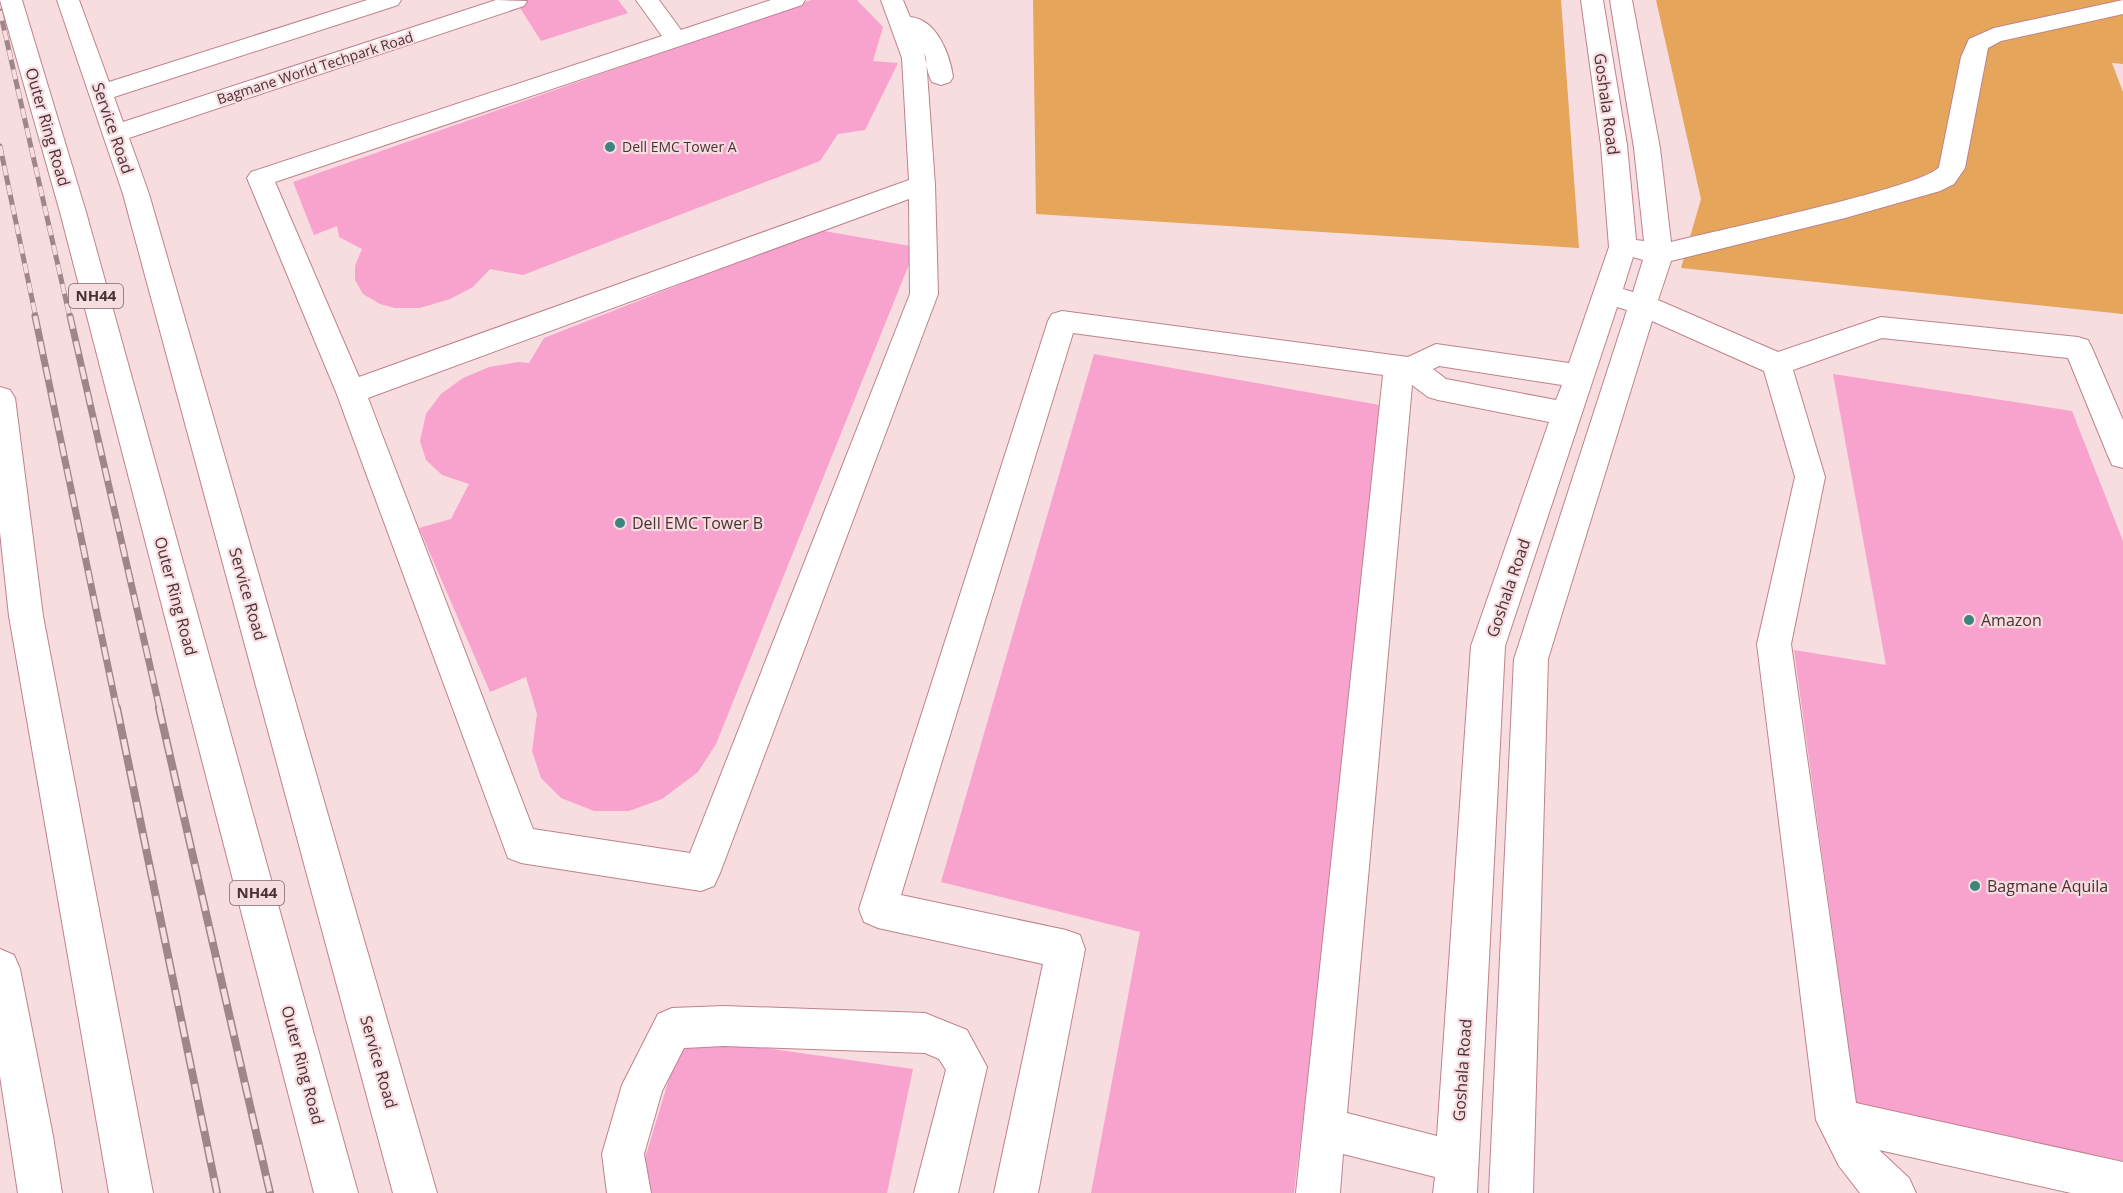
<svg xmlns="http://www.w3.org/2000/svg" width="2123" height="1193" viewBox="0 0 2123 1193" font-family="'Open Sans',sans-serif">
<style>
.green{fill:#e5a55a}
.building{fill:#f8a3cd}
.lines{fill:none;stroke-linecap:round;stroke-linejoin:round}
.minor-casing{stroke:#be838c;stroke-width:2}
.highway-casing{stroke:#be838c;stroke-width:2}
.minor{fill:#fff;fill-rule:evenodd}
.highway{fill:#fff;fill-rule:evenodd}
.rail-far2-casing{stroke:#a0868a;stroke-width:5}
.rail-far1-casing{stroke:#a0868a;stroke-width:7}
.rail-casing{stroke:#a0868a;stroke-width:8}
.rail-far2{stroke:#f7dce0;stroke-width:4;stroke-dasharray:10;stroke-linecap:butt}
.rail-far1{stroke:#f7dce0;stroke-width:4.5;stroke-dasharray:13;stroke-linecap:butt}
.rail{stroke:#f7dce0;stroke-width:5;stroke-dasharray:16;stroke-linecap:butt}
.poi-dot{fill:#3c847e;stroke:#f7dce0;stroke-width:2}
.labels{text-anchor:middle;stroke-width:4.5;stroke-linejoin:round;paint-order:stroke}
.far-street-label{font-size:14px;fill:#4a3135;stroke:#f7dce0}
.far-poi-label{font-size:14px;fill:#4a3135;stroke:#f7dce0;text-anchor:start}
.shield{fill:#f7dce0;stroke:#7e6468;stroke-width:1.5}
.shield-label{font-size:15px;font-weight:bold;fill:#4a3135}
.street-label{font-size:16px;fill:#4a3135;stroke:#f7dce0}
.poi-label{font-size:16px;fill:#4a3135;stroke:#f7dce0;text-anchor:start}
</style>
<rect width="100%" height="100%" fill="#f7dce0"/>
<!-- green -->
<path class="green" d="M1033 0H1561L1579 248 1036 214Z
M1656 0H2123V64L2112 63 2123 92V314L1681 268 1701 199Z"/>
<!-- building -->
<path class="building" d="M515 0H618L628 13 541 41Z
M811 0H857L883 27 873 61 898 63 865 130 838 134 820 161 523 275 490 269 473 287 450 299 420 308H395L380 304 363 294 355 280V266L362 249 339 237 337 226 314 235 293 182Z
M818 230 916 247 716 744 698 772 662 799 629 811H594L561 798 541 778 532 751 537 714 526 677 490 692 419 528 451 519 469 484 442 475 426 460 420 441 426 414 441 394 463 378 489 367 518 362 529 363 544 338Z
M1094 354 1391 407 1294 1193H1091L1140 932 941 882Z
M1833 374 2072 411 2123 541V1161L1857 1108 1794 650 1886 665Z
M682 1036 913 1069 887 1193H644L639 1178Z"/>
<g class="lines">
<defs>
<path id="minor" d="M57 0H79L109 82 367 0H401L398 5 114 97 123 122 496 0 527 1 524 6 129 138 149 194 437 1193H393L123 194Z
M636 0H659L681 30 771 0H805L802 5 275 182 359 377 909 180 902 58 881 0H903L910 17C937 19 950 55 953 77L950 82 941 85 932 82C926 72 927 59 922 48L926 58 935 185 938 294 720 873 714 886 701 891 521 863 508 858 336 392 247 178 251 172 662 36ZM909 199 910 294 690 853 533 829 368 398Z
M1581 0H1603L1627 145 1636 240 1644 241 1634 148 1610 0H1632L1660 148 1671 242C1709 232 1925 187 1939 167L1961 57 1969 39 1994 28 2123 0V14L2001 41 1988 48 1965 168 1954 184 1940 191 1845 218 1671 261 1658 300 1778 352 1881 317 2078 337 2088 340 2092 348 2123 420V468L2112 465 2108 456 2068 358 1882 338 1793 370 1825 477 1791 644 1856 1103 2123 1162V1193H2071L1879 1150 1909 1178 1916 1193H1860L1839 1166 1816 1120 1757 644 1795 477 1764 371 1652 321 1548 659 1533 1193H1489L1514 659 1627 310 1617 307 1505 646 1477 1193H1433L1435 1177 1343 1154 1340 1193H1296L1383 375 1073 333 901 895 1066 930 1080 935 1085 949 1038 1193H994L1043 964 878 928 864 922 859 909 1048 321 1052 314 1062 311 1408 357 1436 344 1569 363 1609 247 1601 145ZM1633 257 1643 260 1633 292 1623 289ZM1439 366 1562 385 1556 400 1446 379 1433 369ZM1412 385 1428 397 1438 400 1549 422 1471 646 1437 1136 1347 1113Z
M0 949 14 955 20 969 53 1136 62 1193H18L0 1076Z
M724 1006 925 1013 967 1030 987 1067 958 1193H914L946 1070 939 1059 925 1053 724 1046 684 1048 662 1091 644 1154 651 1193H607L602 1154 622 1085 658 1014 672 1008Z"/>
<path id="highway" d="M0 0H22L86 212 358 1193H314L60 212Z
M0 387 10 390 15 398 43 616 153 1193H109L9 616 0 532Z"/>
</defs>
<!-- minor casing -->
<use href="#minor" class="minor-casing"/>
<!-- highway casing -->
<use href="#highway" class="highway-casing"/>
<!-- minor -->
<use href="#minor" class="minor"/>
<!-- highway -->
<use href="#highway" class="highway"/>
<defs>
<path id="rail-far2" d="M0 11 70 318
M0 146 36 318"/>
<path id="rail-far1" d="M35 316 117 710
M70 316 160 710"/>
<path id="rail" d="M117 708 217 1193
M159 708 270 1193"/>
</defs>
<!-- rail-far2 casing -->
<use href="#rail-far2" class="rail-far2-casing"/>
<!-- rail-far1 casing -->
<use href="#rail-far1" class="rail-far1-casing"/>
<!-- rail casing -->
<use href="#rail" class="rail-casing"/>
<!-- rail-far2 -->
<use href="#rail-far2" class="rail-far2"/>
<!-- rail-far1 -->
<use href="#rail-far1" class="rail-far1"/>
<!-- rail -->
<use href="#rail" class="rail"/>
</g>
<!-- markers -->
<g class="poi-dot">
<circle cx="610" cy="147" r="6"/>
<circle cx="620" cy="523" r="6"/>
<circle cx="1969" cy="620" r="6"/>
<circle cx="1975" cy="886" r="6"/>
</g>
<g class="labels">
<!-- far-street labels -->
<g class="far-street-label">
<text transform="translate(315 68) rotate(-18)" y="5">Bagmane World Techpark Road</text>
</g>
<!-- far-poi labels -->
<g class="far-poi-label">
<text x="622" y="152">Dell EMC Tower A</text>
</g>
<!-- shield labels -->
<g class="shield">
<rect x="69" y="284" width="54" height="24" rx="4.5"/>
<rect x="230" y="881" width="54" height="24" rx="4.5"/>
</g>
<g class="shield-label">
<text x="96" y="301">NH44</text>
<text x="257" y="898">NH44</text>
</g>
<!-- street labels -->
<g class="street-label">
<text transform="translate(1607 104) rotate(82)" y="6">Goshala Road</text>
<text transform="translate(48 127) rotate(74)" y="6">Outer Ring Road</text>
<text transform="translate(113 128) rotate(71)" y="6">Service Road</text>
<text transform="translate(1508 588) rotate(-71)" y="6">Goshala Road</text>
<text transform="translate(248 594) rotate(74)" y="6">Service Road</text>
<text transform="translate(176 596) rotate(75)" y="6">Outer Ring Road</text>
<text transform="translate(379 1062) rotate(74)" y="6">Service Road</text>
<text transform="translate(303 1065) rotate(75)" y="6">Outer Ring Road</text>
<text transform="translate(1462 1070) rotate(-86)" y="6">Goshala Road</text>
</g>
<!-- poi labels -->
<g class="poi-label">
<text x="632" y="529">Dell EMC Tower B</text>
<text x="1981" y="626">Amazon</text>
<text x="1987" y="892">Bagmane Aquila</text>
</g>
</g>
</svg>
